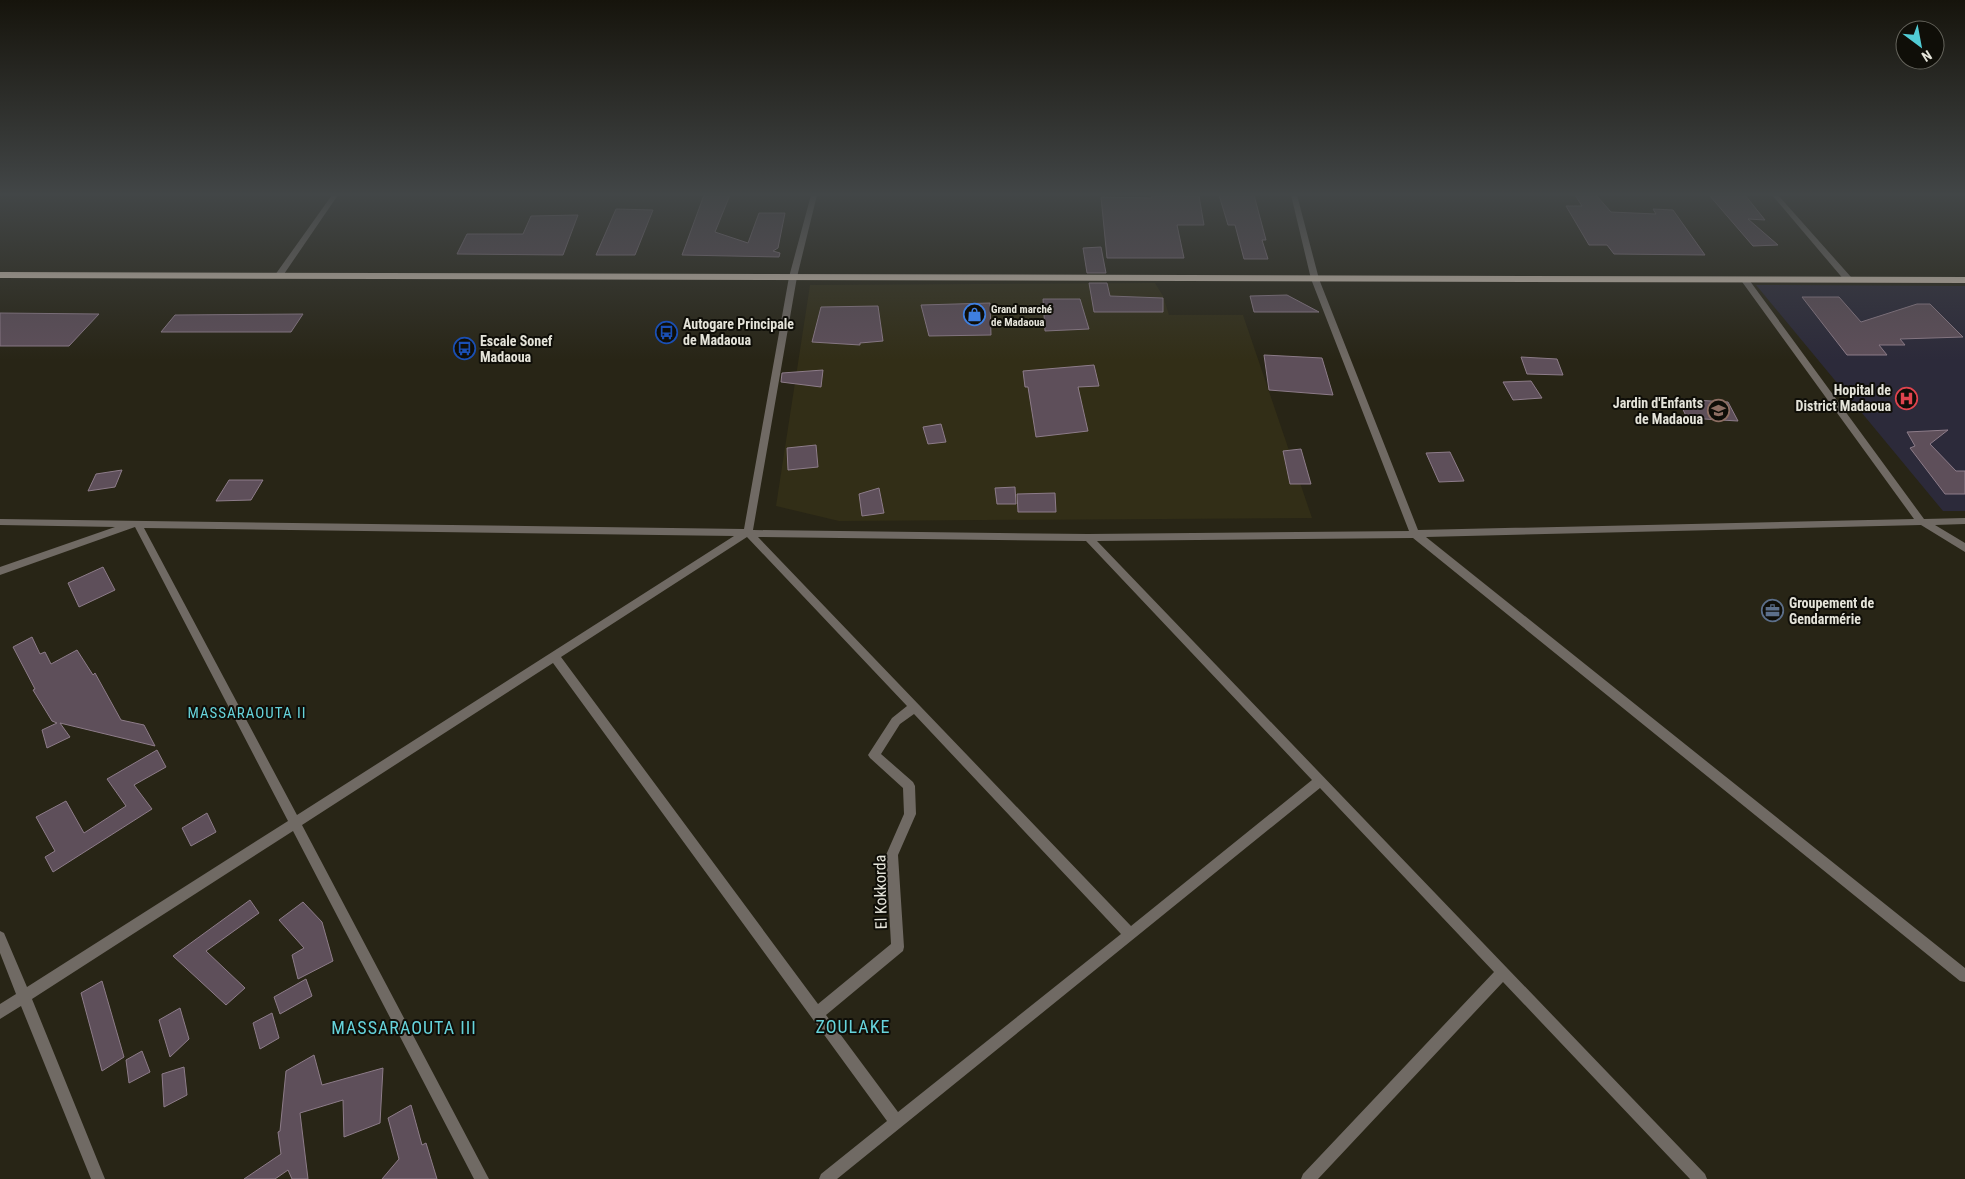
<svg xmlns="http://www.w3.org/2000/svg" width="1965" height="1179" viewBox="0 0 1965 1179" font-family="'Roboto Condensed',sans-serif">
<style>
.built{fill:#322e17}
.medical{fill:#2c2a3a}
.building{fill:#5e4f5a;stroke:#8d7c89}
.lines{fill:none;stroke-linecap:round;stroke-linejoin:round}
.street{fill:#706a64;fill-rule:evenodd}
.highway{fill:#dacbbb;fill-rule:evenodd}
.labels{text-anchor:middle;stroke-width:4;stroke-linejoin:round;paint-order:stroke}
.far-poi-label{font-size:11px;font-weight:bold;fill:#e5e4da;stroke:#0f0e08;text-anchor:start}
.poi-label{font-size:14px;font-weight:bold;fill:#e5e4da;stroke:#0f0e08;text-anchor:start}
.neighbourhood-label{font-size:15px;letter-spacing:1px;fill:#66d3db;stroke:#0f0e08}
.near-street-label{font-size:16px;fill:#e5e4da;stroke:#0f0e08}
.near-neighbourhood-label{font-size:18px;letter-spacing:1px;fill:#66d3db;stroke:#0f0e08}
</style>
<rect width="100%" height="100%" fill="#282516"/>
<!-- built -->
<path class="built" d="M1155 283 1163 296 1169 315H1243L1312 518 839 521 776 506 810 285Z"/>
<!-- medical -->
<path class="medical" d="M1756 285 1965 286V511H1943Z"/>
<!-- building -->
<path class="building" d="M704 195H730L715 232 748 243 759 213H785L778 248 773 251 780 253 779 257 682 255Z
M1151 195 1199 196 1204 225H1177L1184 258H1107L1101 197 1152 198Z
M1219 195H1254L1266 240H1262L1268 259H1244L1235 225H1228Z
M1575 195H1596L1611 212 1656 214 1653 209 1673 210 1705 255 1614 254 1607 245H1589L1566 206H1582Z
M1709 195H1745L1765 220 1748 219 1778 245 1753 246Z
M616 209 653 210 635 255H596Z
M578 215 563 255 457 254 467 234H523L531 216Z
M1101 247 1106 273H1087L1083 248Z
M1089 283H1107L1110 296 1163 298V312H1094Z
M1287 295 1319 312H1254L1250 296Z
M1802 297H1839L1861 322 1917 304H1930L1963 337 1900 339 1905 345H1879L1887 355H1847Z
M1043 299H1080L1089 329 1045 331Z
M990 303 991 335 929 336 921 305Z
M878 306 883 341 860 343V345L812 342 821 307Z
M0 313 99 314 69 346H0Z
M303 314 291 332H161L175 315Z
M1264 355 1322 358 1333 395 1269 390Z
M1521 357 1557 359 1563 375 1527 374Z
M1094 365 1099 386 1078 387 1088 431 1036 437 1028 387H1025L1023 371Z
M823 370 821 387 781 382 782 373Z
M1531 381 1542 398 1513 400 1503 382Z
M1678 399 1728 402 1738 421 1687 418Z
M941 424 946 442 928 444 923 427Z
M1948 430 1930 444 1956 471H1965V494H1945L1910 448 1915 446 1907 432Z
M816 445 818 467 788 470 787 448Z
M1301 449 1311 484H1290L1283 451Z
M1450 452 1464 481 1439 482 1426 453Z
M122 470 115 487 88 491 96 474Z
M229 480H263L251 500 216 501Z
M1015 487 1016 504H997L995 488Z
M879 488 884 513 862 516 859 494Z
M1055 493 1056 512H1018L1017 494Z
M103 567 115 590 79 607 68 583Z
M32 637 40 654 45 652 51 664 77 650 93 675 95 673 121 720 144 725 155 746 60 723 70 737 47 748 42 730 57 723 52 721 33 690 35 689 13 647Z
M157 750 166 767 134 785 152 809 53 872 45 857 55 851 36 817 66 801 84 833 126 806 107 779Z
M207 813 216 832 191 846 182 828Z
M250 900 259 913 206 951 245 988 226 1005 173 956Z
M303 902 322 922 333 961 298 979 292 955 304 948 279 920Z
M306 979 312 996 280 1014 274 997Z
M102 981 124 1057 102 1071 81 993Z
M180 1008 189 1039 170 1057 159 1020Z
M272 1013 279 1038 260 1049 253 1023Z
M142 1051 150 1072 129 1083 126 1060Z
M314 1055 322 1085 383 1068 380 1123 344 1137 343 1100 300 1113 308 1179H292L288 1170 275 1179H244L281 1154 278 1132 280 1131 286 1071Z
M184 1067 187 1095 164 1107 162 1074Z
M411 1105 422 1145 426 1143 437 1179H382L399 1159 388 1118Z"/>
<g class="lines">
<!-- street -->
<path class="street" d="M332 195H338L282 277H276L275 275Z
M811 195H817L797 277 753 530 1088 534 1409 531 1311 279 1291 195H1297L1319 279 1418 530 1914 519 1740 279 1741 277H1747L1924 519 1965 518V524L1935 525 1965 543V552L1921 525 1426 537 1965 968V982L1960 981 1413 538 1097 541 1705 1174 1707 1179H1690L1503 982 1318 1179H1301L1303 1174 1494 972 1320 788 837 1179H819L821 1174 887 1121 553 663 302 825 489 1179H474L293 831 32 999 105 1179H91L21 1006 0 1019V1004L16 994 0 953V931L4 933 27 987 288 821 135 527 0 575V567L115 527 0 525V519L744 529 789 277ZM144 528 734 536 297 815ZM747 537 907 706 892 718 868 755 870 758 903 788 904 814 886 855 891 944 818 1004 561 657ZM758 537 1086 541 1312 780 1131 926ZM914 714 1121 934 898 1112 826 1015 903 951 904 947 898 855 916 814 915 786 913 782 881 754 900 724Z
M1772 195H1778L1851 277V281H1845Z"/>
<!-- highway -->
<path class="highway" d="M0 272 1965 277V283L0 278Z"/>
</g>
<!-- sky -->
<linearGradient id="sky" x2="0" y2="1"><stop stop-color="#16140c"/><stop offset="0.54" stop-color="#424647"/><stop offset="1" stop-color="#424647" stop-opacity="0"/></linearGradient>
<rect width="1965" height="360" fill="url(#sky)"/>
<!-- icons -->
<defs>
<symbol id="shop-ring" viewBox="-11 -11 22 22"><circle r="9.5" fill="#0f0e08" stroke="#3f7fe0" stroke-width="1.5"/><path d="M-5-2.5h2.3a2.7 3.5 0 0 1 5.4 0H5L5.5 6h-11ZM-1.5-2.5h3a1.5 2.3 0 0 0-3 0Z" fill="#3f7fe0"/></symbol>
<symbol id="bus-ring" viewBox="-11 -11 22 22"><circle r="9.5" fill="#0f0e08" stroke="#1a4fb4" stroke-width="1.5"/><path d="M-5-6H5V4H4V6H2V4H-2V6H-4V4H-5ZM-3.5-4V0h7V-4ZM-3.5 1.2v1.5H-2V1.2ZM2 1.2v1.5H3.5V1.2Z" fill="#1a4fb4"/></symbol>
<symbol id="hospital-ring" viewBox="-11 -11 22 22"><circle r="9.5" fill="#0f0e08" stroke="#e0444e" stroke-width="1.5"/><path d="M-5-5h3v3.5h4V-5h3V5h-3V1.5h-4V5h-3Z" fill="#e0444e"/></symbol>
<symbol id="school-ring" viewBox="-11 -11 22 22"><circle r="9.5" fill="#0f0e08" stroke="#8d6e63" stroke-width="1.5"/><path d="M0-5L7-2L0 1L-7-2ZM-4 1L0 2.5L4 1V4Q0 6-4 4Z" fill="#8d6e63"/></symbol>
<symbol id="office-ring" viewBox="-11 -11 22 22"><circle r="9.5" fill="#0f0e08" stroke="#5c6f8a" stroke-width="1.5"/><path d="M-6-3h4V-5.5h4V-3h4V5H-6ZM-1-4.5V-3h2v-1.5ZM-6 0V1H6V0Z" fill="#5c6f8a"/></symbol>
</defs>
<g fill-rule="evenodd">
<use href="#shop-ring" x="962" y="302" width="25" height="25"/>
<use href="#bus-ring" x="654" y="320" width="25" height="25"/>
<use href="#bus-ring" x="452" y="336" width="25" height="25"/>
<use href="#hospital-ring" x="1894" y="386" width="25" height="25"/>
<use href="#school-ring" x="1706" y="398" width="25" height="25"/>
<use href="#office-ring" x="1760" y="598" width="25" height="25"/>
</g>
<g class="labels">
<!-- far-poi labels -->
<g class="far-poi-label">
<text x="991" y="313">Grand marché<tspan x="991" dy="13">de Madaoua</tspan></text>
</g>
<!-- poi labels -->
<g class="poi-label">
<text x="683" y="329">Autogare Principale<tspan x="683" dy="16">de Madaoua</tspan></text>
<text x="480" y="346">Escale Sonef<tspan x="480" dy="16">Madaoua</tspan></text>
<text x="1891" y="395" text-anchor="end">Hopital de<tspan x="1891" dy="16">District Madaoua</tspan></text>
<text x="1703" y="408" text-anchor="end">Jardin d'Enfants<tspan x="1703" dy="16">de Madaoua</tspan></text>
<text x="1789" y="608">Groupement de<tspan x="1789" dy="16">Gendarmérie</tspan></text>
</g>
<!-- neighbourhood labels -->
<g class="neighbourhood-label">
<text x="247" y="718">MASSARAOUTA II</text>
</g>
<!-- near-street labels -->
<g class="near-street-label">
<text transform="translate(880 892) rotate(-91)" y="6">El Kokkorda</text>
</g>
<!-- near-neighbourhood labels -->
<g class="near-neighbourhood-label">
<text x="853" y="1033">ZOULAKE</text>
<text x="404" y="1034">MASSARAOUTA III</text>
</g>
</g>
<!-- north arrow -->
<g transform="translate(1920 45) rotate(148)"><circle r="24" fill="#0f0e08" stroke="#65645c"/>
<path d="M0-4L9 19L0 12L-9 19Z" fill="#51ccd5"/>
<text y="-8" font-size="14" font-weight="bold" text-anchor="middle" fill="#e5e4da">N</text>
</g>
</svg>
